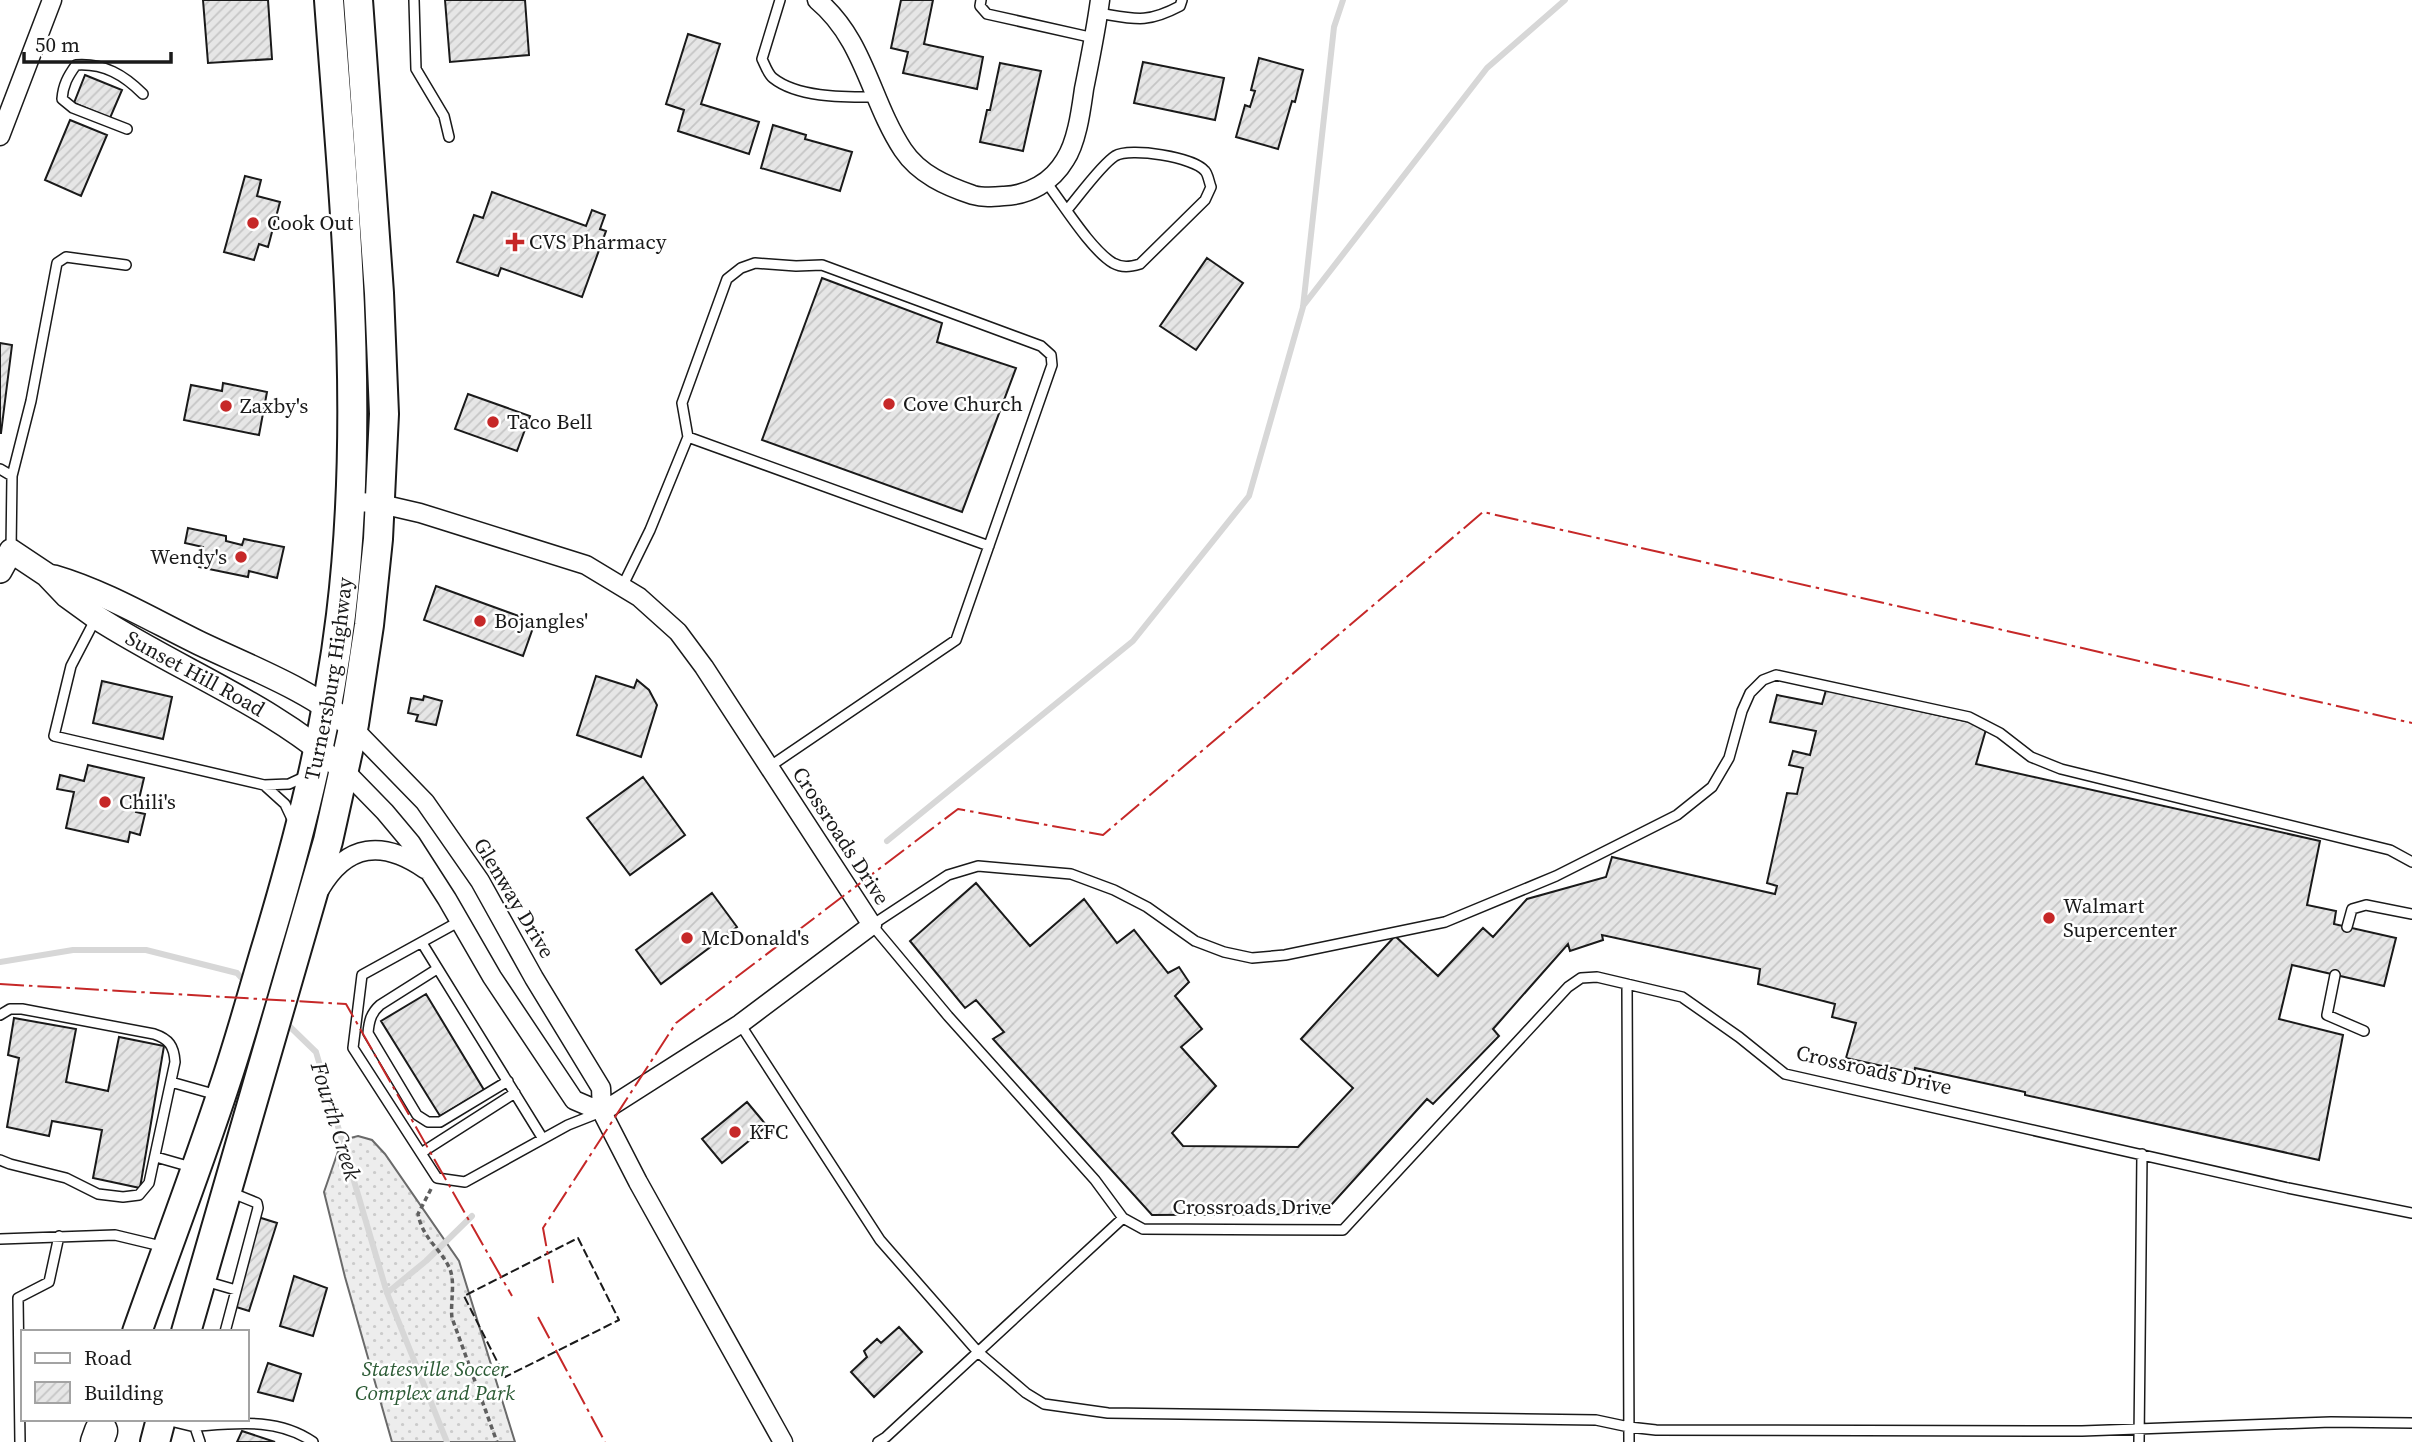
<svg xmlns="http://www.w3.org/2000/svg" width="2412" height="1442" viewBox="0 0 2412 1442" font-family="'Source Serif 4',serif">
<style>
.grass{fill:url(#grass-dots);stroke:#6a6a6a;stroke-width:2}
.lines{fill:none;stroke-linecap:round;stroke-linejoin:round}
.stream{stroke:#d7d7d7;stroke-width:6}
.building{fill:url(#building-hatch);stroke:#1a1a1a;stroke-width:2}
.service-casing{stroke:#1a1a1a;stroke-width:12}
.minor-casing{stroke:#1a1a1a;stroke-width:21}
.tertiary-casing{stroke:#1a1a1a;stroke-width:26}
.primary-casing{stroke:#1a1a1a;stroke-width:32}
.motorway-casing{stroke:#1a1a1a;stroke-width:35}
.path{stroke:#5f5f5f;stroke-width:3.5;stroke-dasharray:5 3.5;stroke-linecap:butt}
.service{stroke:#fff;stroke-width:9}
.minor{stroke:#fff;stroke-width:18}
.tertiary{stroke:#fff;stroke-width:23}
.primary{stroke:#fff;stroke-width:28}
.motorway{stroke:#fff;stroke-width:32}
.fence{stroke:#1a1a1a;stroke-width:2;stroke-dasharray:9 3.5;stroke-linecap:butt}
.power{stroke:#c62828;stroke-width:2;stroke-dasharray:24 5 3.5 5;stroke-linecap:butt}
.poi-dot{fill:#c62828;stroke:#fff;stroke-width:2.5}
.labels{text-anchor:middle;stroke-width:5;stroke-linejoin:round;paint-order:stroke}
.poi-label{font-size:21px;fill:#1a1a1a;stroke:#fff;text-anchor:start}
.street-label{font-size:21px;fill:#1a1a1a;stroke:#fff}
.park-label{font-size:21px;font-style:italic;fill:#2b5a34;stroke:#fff}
.water-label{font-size:23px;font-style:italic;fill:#1a1a1a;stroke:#fff}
</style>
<defs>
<pattern id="grass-dots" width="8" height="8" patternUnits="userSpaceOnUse" patternTransform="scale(1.75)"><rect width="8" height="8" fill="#ededed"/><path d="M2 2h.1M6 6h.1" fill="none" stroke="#cbcbcb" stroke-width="1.8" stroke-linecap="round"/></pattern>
<pattern id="building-hatch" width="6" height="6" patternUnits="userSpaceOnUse" patternTransform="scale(1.75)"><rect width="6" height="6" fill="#e6e6e6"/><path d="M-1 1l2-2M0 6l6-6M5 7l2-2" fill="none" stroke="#c5c5c5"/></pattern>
</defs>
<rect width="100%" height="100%" fill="#fff"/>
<!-- grass -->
<path class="grass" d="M358 1136 372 1140 385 1154 459 1261 515 1442H392L345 1277 324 1192 342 1140Z"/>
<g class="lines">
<!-- stream -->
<path class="stream" d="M1303 306 1487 68 1565 0
M887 841 1133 641 1249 496 1303 307 1334 27 1343 0
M0 962 73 950H146L237 973 248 985
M283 1020 316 1052 387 1293 447 1442
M387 1293 426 1261 472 1216"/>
</g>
<!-- building -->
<path class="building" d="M203 0H268L272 59 208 63Z
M445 0H525L529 55 450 62Z
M901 0H933L924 44 983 57 977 89 903 73 908 52 891 48Z
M688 34 720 44 701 104 759 122 749 154 678 131 684 110 666 104Z
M1259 58 1303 70 1295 102 1292 101 1278 149 1236 137 1245 105 1250 107 1255 91 1251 90Z
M1143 62 1224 78 1215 120 1134 103Z
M1000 63 1041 71 1023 151 980 142 987 110H990Z
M85 75 122 90 110 118 74 103Z
M70 120 107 135 81 196 45 180Z
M773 125 806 135 805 139 852 152 840 191 761 168Z
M245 176 261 180 257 196 280 202 268 247 259 244 254 260 224 252Z
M492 192 586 226 592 210 605 215 600 229 606 231 582 297 501 268 498 276 457 262 474 215 483 218Z
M1207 258 1243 283 1196 350 1160 326Z
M822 278 942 323 937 342 1016 368 962 512 762 440Z
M0 343 12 345 1 433H0Z
M223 383 267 392 259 435 184 420 191 385 222 391Z
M468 394 530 416 517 451 455 429Z
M188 528 226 536V541L242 545 244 539 284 547 277 578 249 571 248 577 199 567 203 547 185 543Z
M436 586 535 622 523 656 424 620Z
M596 676 634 688 637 680 649 690 657 705 641 757 577 735Z
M102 681 172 697 163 739 93 723Z
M1826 690 1987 726 1976 764 2320 841 2307 905 2336 911 2334 924 2396 938 2384 986 2292 965 2279 1019 2343 1035 2319 1160 2025 1095V1092L1915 1068 1914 1073 1846 1058 1856 1023 1832 1017 1835 1004 1758 984 1760 969 1602 935 1603 940 1570 951 1568 944 1493 1029 1499 1036 1433 1104 1427 1099 1323 1214 1152 1215 993 1039 1004 1032 976 1000 965 1008 910 941 976 883 1030 946 1084 899 1117 943 1134 930 1168 973 1179 967 1189 982 1175 996 1202 1029 1181 1047 1216 1086 1172 1133 1183 1146 1298 1147 1353 1088 1301 1039 1395 936 1438 976 1483 928 1493 937 1527 899 1606 877 1612 857 1775 894 1777 886 1767 883 1787 793 1797 794 1803 768 1789 765 1793 751 1810 755 1816 731 1770 722 1777 695 1822 704Z
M424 696 442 701 436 725 416 721 418 715 408 713 411 698 423 700Z
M88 765 144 778 136 812 145 814 140 835 130 832 128 842 66 828 74 792 57 789 60 775 84 781Z
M643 777 685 835 630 875 587 818Z
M712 893 737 927 661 984 636 950Z
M426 994 484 1090 440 1116 381 1021Z
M14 1018 76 1029 66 1082 108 1091 119 1037 164 1046 140 1188 93 1178 102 1130 52 1121 49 1136 7 1127 19 1058 8 1055Z
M747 1102 767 1126 722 1163 702 1139Z
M258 1217 277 1223 249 1311 230 1305Z
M294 1276 327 1288 313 1336 280 1326Z
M899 1327 922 1352 874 1397 851 1372 867 1357 864 1351 877 1339 881 1343Z
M268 1363 301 1374 293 1401 258 1392Z
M242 1431 275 1442H237Z"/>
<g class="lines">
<defs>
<path id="service" d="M414 0 416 69 444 116 449 137
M780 0 762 59C765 65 768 74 773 78 798 98 845 97 876 97
M981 0 980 6 987 14 1094 38
M1098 13C1135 19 1146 24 1180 6L1182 0
M127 129 73 108 62 99C63 85 68 76 76 65 104 63 124 75 143 94
M1046 182C1063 204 1091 250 1113 263 1122 268 1130 267 1140 264L1205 200 1211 187C1209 182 1208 174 1205 171 1194 157 1130 147 1115 156 1101 165 1079 196 1067 210
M688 437 989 546
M0 469 12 476 11 551
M12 476 31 401 57 263 66 257 126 265
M622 587 650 530 688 437 682 403 727 279 741 268 755 263 796 266 822 265 1041 346 1051 355 1052 365 956 640 769 767
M96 618 71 666 54 736 264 785 289 784 304 777
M264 785 285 804 293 821
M2412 862 2390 850 2061 769 2031 757 2000 733 1969 717 1776 675 1763 680 1750 693 1742 711 1729 758 1712 787 1677 815 1556 876 1445 922 1285 955 1252 958 1224 952 1195 941 1147 907 1114 890 1071 874 978 866 948 875 872 925 948 1016 1095 1180 1123 1218 1143 1229 1343 1230 1568 987 1581 978 1597 977 1682 997 1739 1037 1785 1074 2288 1188 2412 1213
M460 921 362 975 353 1048 437 1178 465 1182 568 1125 601 1112
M2347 927 2352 909 2366 905 2412 914
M422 943 543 1139
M437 969 380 1005C371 1013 369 1021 368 1033L417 1115 428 1122H440L508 1081
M2335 975 2327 1015 2364 1031
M1627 984 1629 1442
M0 1015 10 1009H22L154 1034C169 1039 174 1046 175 1062L149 1183 139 1195 123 1197 98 1194 66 1178 10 1164 0 1160
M740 1024 880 1240 978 1352 1026 1393 1044 1404 1108 1413 1596 1420 1629 1427 1656 1430 2082 1431 2331 1422 2412 1423
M171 1082 217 1095
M421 1153 515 1093
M156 1157 191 1167
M0 1239 115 1235 165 1247
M205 1281 236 1290
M225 1332 258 1208 257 1203 230 1192
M166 1420 195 1427 200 1419
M198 1426C238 1423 279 1418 313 1442
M195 1427 200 1442
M20 1442 18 1298 49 1282 59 1236
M878 1442 886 1437 1123 1218
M2139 1442 2142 1154"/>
<path id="minor" d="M817 0C865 40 870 100 903 150 919 174 946 186 973 195 983 198 993 197 1004 196 1029 195 1052 182 1065 160 1077 142 1081 110 1084 89 1090 59 1096 30 1100 0
M0 136 52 0
M350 501 381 504 420 513 586 565 639 597 678 632 704 667 872 925 740 1024 602 1112
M353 728 425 802 480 881 534 978 601 1088 602 1112 638 1182 783 1442
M345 771 385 812 411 843 447 899 492 977 574 1100 602 1112
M320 889C347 843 383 840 425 869"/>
<g id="tertiary">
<path id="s1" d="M0 571 11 551 47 575 67 596 96 617C178 670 273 705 345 771"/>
<path d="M54 577C105 592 152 620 199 643 247 666 316 692 353 728"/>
</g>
<g id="primary">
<path id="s2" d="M137 1332C166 1250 197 1169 224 1087 239 1043 251 999 264 955 298 843 327 731 341 615 366 410 344 205 329 0"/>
<path d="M186 1332 328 841 354 724 369 625 378 539 384 414 379 293 358 0"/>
<path d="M155 1442 161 1419"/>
</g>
<path id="motorway" d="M97 1442 101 1431"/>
</defs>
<!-- service casing -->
<use href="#service" class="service-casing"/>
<!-- minor casing -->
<use href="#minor" class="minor-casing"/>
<!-- tertiary casing -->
<use href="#tertiary" class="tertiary-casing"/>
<!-- primary casing -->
<use href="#primary" class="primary-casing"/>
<!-- motorway casing -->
<use href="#motorway" class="motorway-casing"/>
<!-- path -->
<path class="path" d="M431 1189 418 1214C423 1239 439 1247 449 1267 456 1281 450 1303 452 1318L497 1442"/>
<!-- service -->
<use href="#service" class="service"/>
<!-- minor -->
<use href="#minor" class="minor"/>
<!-- tertiary -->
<use href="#tertiary" class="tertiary"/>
<!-- primary -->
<use href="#primary" class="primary"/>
<!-- motorway -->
<use href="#motorway" class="motorway"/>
<!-- fence -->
<path class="fence" d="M578 1238 619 1320 505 1377 464 1296Z"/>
<!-- power -->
<path class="power" d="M0 984 346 1004 512 1296
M553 1283 543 1228 676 1023 958 809 1103 835 1483 512 2412 723
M538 1317 605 1442"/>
</g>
<!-- markers -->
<g class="poi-dot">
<circle cx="253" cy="223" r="7"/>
<path d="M511.5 231.5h7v7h7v7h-7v7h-7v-7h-7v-7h7z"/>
<circle cx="889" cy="404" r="7"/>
<circle cx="226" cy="406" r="7"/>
<circle cx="493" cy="422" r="7"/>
<circle cx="241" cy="557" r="7"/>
<circle cx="480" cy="621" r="7"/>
<circle cx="105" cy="802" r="7"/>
<circle cx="2049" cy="918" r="7"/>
<circle cx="687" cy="938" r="7"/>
<circle cx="735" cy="1132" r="7"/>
</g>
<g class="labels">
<!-- poi labels -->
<g class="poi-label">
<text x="267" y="230">Cook Out</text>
<text x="529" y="249">CVS Pharmacy</text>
<text x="903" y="411">Cove Church</text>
<text x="240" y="413">Zaxby's</text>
<text x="507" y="429">Taco Bell</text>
<text x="227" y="564" text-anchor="end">Wendy's</text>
<text x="494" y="628">Bojangles'</text>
<text x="119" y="809">Chili's</text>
<text x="2063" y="913">Walmart<tspan x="2063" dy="24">Supercenter</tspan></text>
<text x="701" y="945">McDonald's</text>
<text x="749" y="1139">KFC</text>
</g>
<!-- street labels -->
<g class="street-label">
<text dy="7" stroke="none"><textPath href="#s1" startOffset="245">Sunset Hill Road</textPath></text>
<text dy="7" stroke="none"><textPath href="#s2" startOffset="682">Turnersburg Highway</textPath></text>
<text transform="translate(841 836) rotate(57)" y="7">Crossroads Drive</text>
<text transform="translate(514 898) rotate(59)" y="7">Glenway Drive</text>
<text transform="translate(1874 1070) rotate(13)" y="7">Crossroads Drive</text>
<text x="1252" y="1214">Crossroads Drive</text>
</g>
<!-- park labels -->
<g class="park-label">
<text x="435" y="1376">Statesville Soccer<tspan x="435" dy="24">Complex and Park</tspan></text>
</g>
<!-- water labels -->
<g class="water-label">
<text transform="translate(336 1121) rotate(73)" y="8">Fourth Creek</text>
</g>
</g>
<!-- legend -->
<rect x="21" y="1330" width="228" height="91" fill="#ffffff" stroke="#a3a3a3" stroke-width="2"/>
<rect x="35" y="1353" width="35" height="10" fill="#ffffff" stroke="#a3a3a3" stroke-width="2"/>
<text x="84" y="1365" font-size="21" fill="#1a1a1a">Road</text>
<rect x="35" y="1382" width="35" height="21" fill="url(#building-hatch)" stroke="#a3a3a3" stroke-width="2"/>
<text x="84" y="1400" font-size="21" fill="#1a1a1a">Building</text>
<!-- scale -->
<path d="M24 52v10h147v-10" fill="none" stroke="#1a1a1a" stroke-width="3.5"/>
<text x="35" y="52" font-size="21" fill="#1a1a1a" stroke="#ffffff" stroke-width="5" paint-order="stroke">50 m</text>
</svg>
